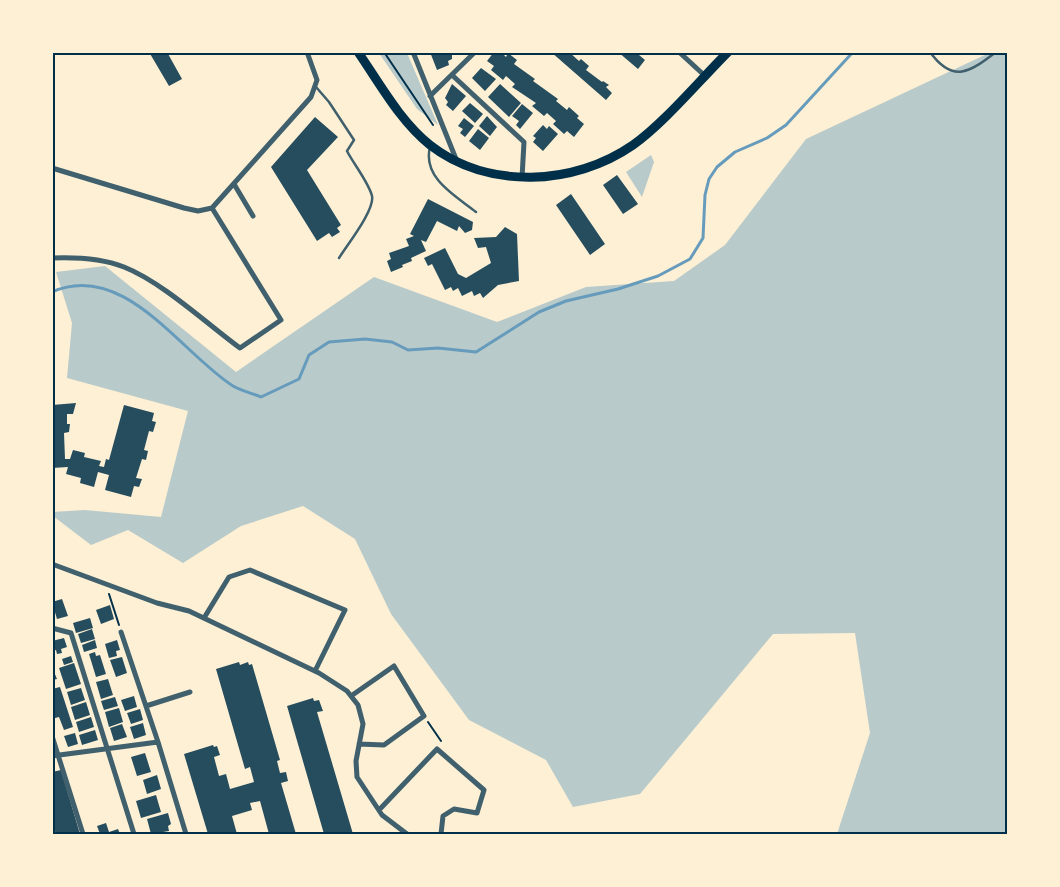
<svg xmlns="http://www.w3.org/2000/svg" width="1060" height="887" viewBox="0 0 1060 887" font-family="Jost,sans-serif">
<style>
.green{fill:#b9caca}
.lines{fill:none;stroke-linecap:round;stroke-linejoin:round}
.stream{stroke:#669bbc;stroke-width:3}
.building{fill:#264d5e}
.path{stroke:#003049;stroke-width:2}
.service{stroke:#3f606c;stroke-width:2.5}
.minor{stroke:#3f606c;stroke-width:5}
.primary{stroke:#003049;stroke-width:9}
.neatline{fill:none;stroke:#003049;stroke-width:2}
</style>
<rect width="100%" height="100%" fill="#fdf0d5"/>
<!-- green -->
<path class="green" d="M379 53H407L438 125 417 109Z
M989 53H1007V834H837L870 733 855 633 773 634 640 794 573 807 546 760 469 720 391 614 355 539 303 506 241 526 183 563 128 530 91 545 53 516 52 512 85 510 161 517 188 411 67 378 72 323 56 272 105 266 236 372 374 277 497 322 586 287 674 281 725 245 806 139Z
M651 155 654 162 642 197 626 172Z"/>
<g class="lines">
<!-- stream -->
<path class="stream" d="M52 292C124 260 181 353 233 386 241 391 252 393 261 397L299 379 309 355 329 342 365 339 392 342 408 350 438 348 476 352 539 312 566 301 618 289 658 276 690 259 703 238 705 195 709 179 717 167 735 152 767 138 786 125 853 52"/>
</g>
<!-- building -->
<path class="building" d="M149 52H167L182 79 169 86Z
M430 52H459V54H452V59L448 61 449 65 437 70Z
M494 52H501L506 57 508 53 517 60 514 64 535 79 533 81 558 99 556 101 567 110 569 107 579 116 577 118 584 124 574 137 567 131 564 134 553 124 556 121 547 113 544 116 532 106 536 103 512 87 515 84 506 76 503 80 491 70 494 66 487 61Z
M551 52H569L579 61 581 59 589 66 586 70 602 82 603 81 609 85 606 87 612 93 606 100Z
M618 52H642L639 55 645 60 638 69Z
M481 68 496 79 485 91 472 78Z
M452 84 466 96 453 111 446 105 448 102 445 98Z
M500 84 521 103 509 117 488 97Z
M470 103 483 114 475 123 462 111Z
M522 104 533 113 520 129 516 125 519 121 512 116Z
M487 116 497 127 490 136 479 126Z
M315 117 338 137 307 170 341 225 337 228 340 232 332 237 329 233 317 241 271 167Z
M464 118 474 126 465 137 460 133 463 129 458 126Z
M543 125 547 129 549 126 558 134 543 151 533 142 536 138 533 136Z
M478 129 489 138 480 150 469 141Z
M617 175 638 204 623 214 603 185Z
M571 194 605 244 590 255 556 205Z
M428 199 473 222 472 230 465 233 459 226 457 231 437 221 426 242 421 240 426 251 411 258 412 261 402 265 403 267 391 272 387 261 391 259 389 253 409 246 406 239 414 236 410 234Z
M505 227 517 234 519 281 498 285 483 298 480 293 474 296 472 291 462 296 458 288 453 291 451 287 445 290 432 264 428 266 424 258 445 248 458 274 466 278 491 263 486 247 478 248 474 238 496 237Z
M76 403 73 414H67V424H70L69 432 64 433 65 459H70L73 450 85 453 84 457 101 461 99 466 104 467 106 459 109 460 124 405 154 413 152 421 156 422 153 432 149 431 144 450 148 451 146 460 142 459 136 478 142 479 139 487 134 486 131 497 105 490 109 475 98 472 94 487 80 483 81 478 66 474 68 467 52 468V405Z
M62 599 68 616 57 619 52 602Z
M110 605 114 619 101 624 96 610Z
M90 618 93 628 76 633 73 623Z
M92 629 95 639 81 643 78 634Z
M64 638 67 647 61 649 62 653 57 654 56 650 53 651 52 641Z
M95 640 97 648 84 652 82 645Z
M117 640 120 650 116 651 117 656 109 658 105 644Z
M95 652 96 656 100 655 106 674 96 677 89 654Z
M71 656 73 662 64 665 62 659Z
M122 657 127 673 116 677 110 660Z
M239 662 240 665 248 662 249 665 252 664 280 760 277 761 280 773 286 772 288 781 281 783 296 834H269L260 801 250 803 252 810 232 816 237 834H208L184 754 213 745 214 747 217 746 220 755 214 757 219 776 226 774 230 789 254 782 250 767 245 769 216 669Z
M74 663 81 684 66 689 59 668Z
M52 667 57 679 52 680Z
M108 679 113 695 101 699 96 682Z
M60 687 73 727 64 730 59 717 55 718 52 710V689Z
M81 688 85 700 71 705 67 692Z
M134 696 137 707 125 711 121 700Z
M115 697 118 706 104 710 101 701Z
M313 698 314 701 319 700 323 711 317 712 353 834H324L287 706Z
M86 702 90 715 75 720 71 707Z
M119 708 123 722 109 727 105 712Z
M140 709 143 720 131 724 127 713Z
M91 717 94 727 79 732 76 722Z
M143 723 146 735 134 739 130 727Z
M122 724 127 737 114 741 110 728Z
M95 730 98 740 82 745 79 735Z
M75 733 78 744 68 747 64 736Z
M145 753 151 772 137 776 131 757Z
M61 770 80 834H56L52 823V772Z
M157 775 161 789 147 794 143 780Z
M156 795 161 812 141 818 136 801Z
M168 813 171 824 168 826 169 831 151 834 147 819Z
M106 823 109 832 118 829 120 834H100L97 826Z"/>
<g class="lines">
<!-- path -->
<path class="path" d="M384 52 433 125
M109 594 119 625
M428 722 441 741"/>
<!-- service -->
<path class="service" d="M930 52C953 84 970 72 996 52
M316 87 329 102 354 140 347 151C353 163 369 183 372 196 375 210 347 245 339 258
M430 147C422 178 456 196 476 212"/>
<!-- minor -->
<path class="minor" d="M413 52 456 159
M679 52 704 75
M452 75 524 142 522 178
M430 96 475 52
M52 168 184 208 198 211 212 208 311 97 317 80 307 52
M234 184 253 216
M52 258C77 257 101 258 124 267 162 282 206 323 240 348L281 320 212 208
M52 564 157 603 189 611 319 673 347 691 358 705 363 724 356 761 357 777 382 815 407 834
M204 618 229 577 250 570 345 610 315 671
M52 628 71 633 134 834
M121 632 158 742
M351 696 394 666 424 716 384 745 359 744
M146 706 190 692
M52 736 83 834
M52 756 158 742 186 834
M379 810 437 749 484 790 477 813 454 809 443 816 441 834"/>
<!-- primary -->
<path class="primary" d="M358 52C380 84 400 121 430 145 488 190 574 186 633 145 664 123 699 81 728 52"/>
</g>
<!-- border -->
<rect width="1060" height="887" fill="none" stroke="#fdf0d5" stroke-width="108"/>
<rect x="54" y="54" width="952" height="779" class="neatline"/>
</svg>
